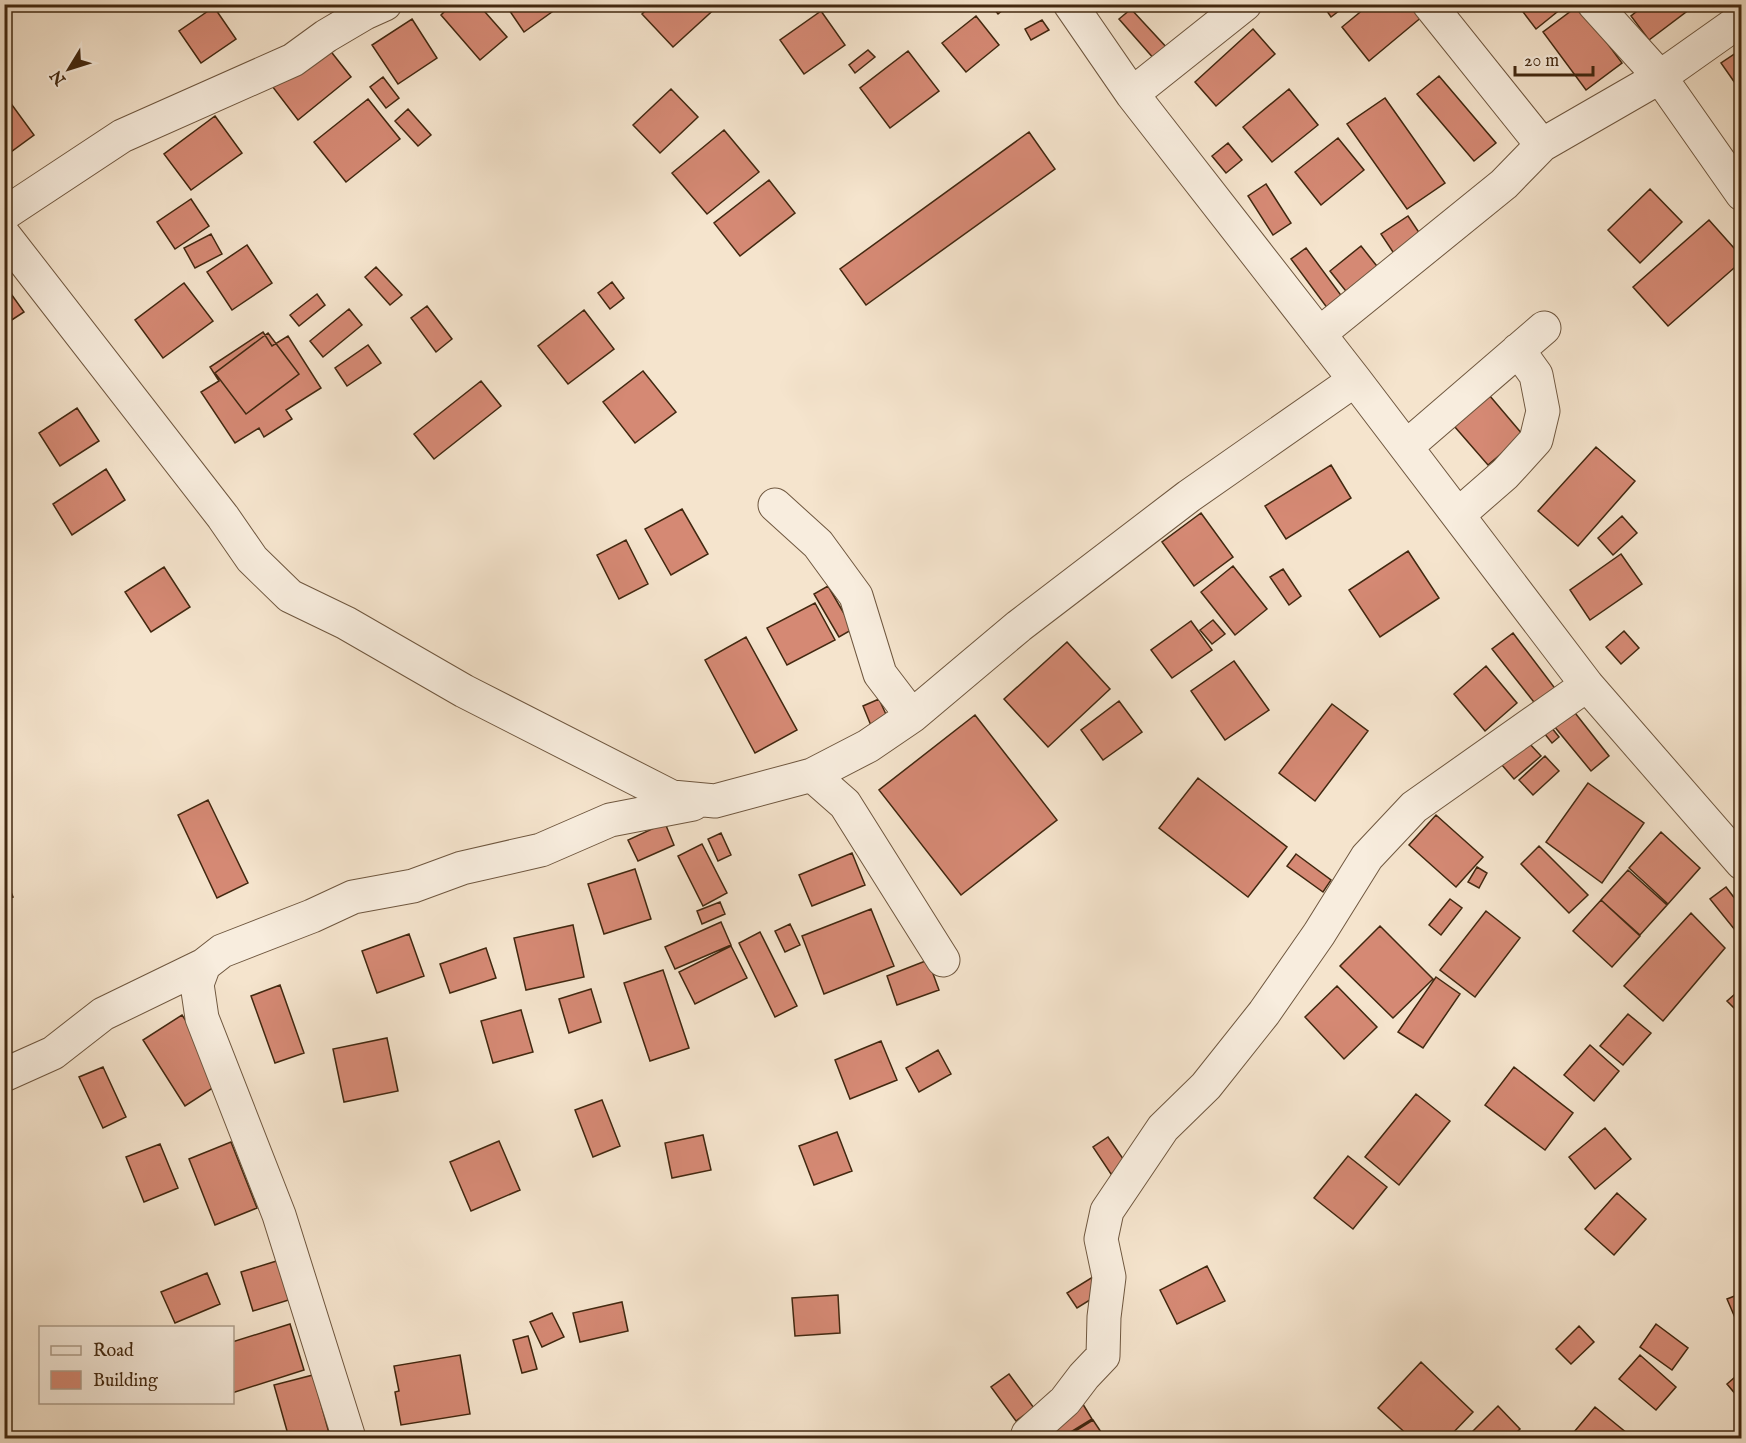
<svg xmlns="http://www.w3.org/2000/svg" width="1746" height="1443" viewBox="0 0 1746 1443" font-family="'IM FELL English',serif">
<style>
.building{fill:#d58974;stroke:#422810;stroke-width:1.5}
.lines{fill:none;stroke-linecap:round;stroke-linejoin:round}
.minor-casing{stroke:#6f573f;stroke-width:35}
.minor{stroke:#f8edde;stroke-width:33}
</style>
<rect width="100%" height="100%" fill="#f5e4cd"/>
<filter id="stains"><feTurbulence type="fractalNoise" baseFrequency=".00333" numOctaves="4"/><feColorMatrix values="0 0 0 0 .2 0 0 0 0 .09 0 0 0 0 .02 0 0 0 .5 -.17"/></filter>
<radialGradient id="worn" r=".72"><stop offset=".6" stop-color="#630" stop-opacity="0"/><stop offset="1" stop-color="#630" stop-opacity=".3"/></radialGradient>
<!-- building -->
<path class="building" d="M228 4H242L234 11Z
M452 4H478L507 37 480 60 441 15Z
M505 4H563L524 32Z
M629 4H643L635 11Z
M652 4H720L673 47 642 14Z
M990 4H1010L998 14Z
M1322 4H1348L1331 17Z
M1370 4H1414L1423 16 1369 61 1342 27Z
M1517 4H1567L1536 29Z
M1646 4H1681L1686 12 1649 40 1631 16Z
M1579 5 1622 63 1586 90 1543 32Z
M214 7 236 39 201 63 179 31Z
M1131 9 1168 49 1155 60 1119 19Z
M821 11 845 45 804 74 780 40Z
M976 16 999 45 966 72 942 43Z
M412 19 437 58 398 84 372 45Z
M1042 20 1049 30 1031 40 1025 29Z
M1253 29 1275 54 1216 106 1195 82Z
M325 44 351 77 298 120 272 86Z
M1742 49V93L1721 63Z
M868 50 875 57 855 73 849 65Z
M908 51 939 91 890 128 860 88Z
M1439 76 1496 143 1474 161 1417 94Z
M383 77 399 98 386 108 370 87Z
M671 89 698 117 660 153 633 125Z
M1289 89 1318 125 1272 162 1243 127Z
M4 94 34 135 4 157Z
M1385 98 1445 183 1407 209 1347 124Z
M368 99 400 139 346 182 314 142Z
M408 109 431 135 418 146 395 121Z
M215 116 242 153 191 190 164 154Z
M724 130 759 172 707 214 672 173Z
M1029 132 1055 169 866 305 840 269Z
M1338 138 1364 170 1321 205 1295 172Z
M1228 143 1242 160 1226 173 1212 156Z
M769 180 795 213 740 256 714 223Z
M1266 184 1291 223 1273 235 1248 196Z
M1650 189 1682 222 1640 263 1608 230Z
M191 199 209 226 175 249 157 222Z
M1408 216 1422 237 1395 255 1381 234Z
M1709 220 1742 257V261L1668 326 1633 287Z
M211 234 222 254 195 268 184 248Z
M247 245 272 283 232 310 207 272Z
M1361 246 1380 270 1349 295 1330 271Z
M1306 248 1343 298 1328 309 1291 259Z
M376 267 402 295 390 305 365 277Z
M612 282 624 298 610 309 598 293Z
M184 283 213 321 163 358 135 320Z
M4 284 24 312 4 325Z
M317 294 325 305 299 326 290 315Z
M427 306 452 339 436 352 411 318Z
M349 309 362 325 323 357 310 341Z
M584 310 614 349 568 384 538 346Z
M263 332 272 346 288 336 321 388 286 410 292 419 264 437 259 428 235 443 201 392 219 381 210 367Z
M268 333 299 374 246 414 215 373Z
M368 345 381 363 347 386 335 368Z
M643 371 676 412 635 443 603 402Z
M481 381 501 406 434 459 414 434Z
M1484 389 1523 435 1488 465 1448 419Z
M77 408 99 441 60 466 39 433Z
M1596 447 1635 481 1578 546 1538 511Z
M1331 465 1351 498 1286 539 1265 506Z
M106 469 125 500 72 535 53 504Z
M682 509 708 554 671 575 645 529Z
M1201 513 1233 557 1194 586 1162 542Z
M1622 516 1637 533 1613 555 1598 538Z
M626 540 648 584 619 599 597 555Z
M1408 551 1439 598 1380 637 1349 590Z
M1621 554 1642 584 1590 620 1570 590Z
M1233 566 1267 609 1235 635 1201 592Z
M164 567 190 607 151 632 125 592Z
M1283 569 1301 596 1289 605 1270 577Z
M828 586 853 629 839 637 814 594Z
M815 603 835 640 787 665 767 628Z
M1213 620 1225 634 1212 644 1200 630Z
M1191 621 1212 650 1172 678 1151 650Z
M1624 631 1639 648 1621 664 1606 647Z
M1513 633 1557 691 1537 706 1492 649Z
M746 637 797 730 755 753 705 660Z
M1067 642 1110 689 1048 747 1004 699Z
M1234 661 1269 710 1225 740 1191 691Z
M1486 666 1517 703 1485 731 1454 694Z
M879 699 889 721 872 728 863 706Z
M1119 701 1142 732 1103 760 1081 730Z
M1332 704 1368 731 1315 801 1279 773Z
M1568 704 1609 756 1591 771 1549 720Z
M975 715 1057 820 961 895 879 790Z
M1547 722 1559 737 1552 743 1540 728Z
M1528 742 1541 756 1514 779 1502 765Z
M1545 756 1559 771 1533 795 1519 780Z
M1198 778 1287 847 1248 897 1159 828Z
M1588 783 1644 823 1602 883 1546 842Z
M208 800 248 883 217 898 178 815Z
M1436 815 1483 857 1456 887 1409 845Z
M665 823 674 845 638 861 628 840Z
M1661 832 1700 868 1668 904 1629 868Z
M721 833 731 855 718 861 708 839Z
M702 844 727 893 703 906 678 856Z
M1539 846 1588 895 1569 913 1521 864Z
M852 853 865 885 812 906 799 875Z
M1296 854 1331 880 1323 892 1287 866Z
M1477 867 1487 873 1479 888 1468 882Z
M635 869 651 919 604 934 588 884Z
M1628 870 1667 905 1640 935 1601 900Z
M4 875 13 897 4 900Z
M1726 887 1742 908V933L1739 935 1710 899Z
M1450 899 1462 908 1441 935 1429 925Z
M1601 900 1640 936 1612 967 1573 931Z
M720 902 725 914 702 924 697 911Z
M871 909 894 966 824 994 802 936Z
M1486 911 1520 938 1475 997 1440 970Z
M1691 913 1725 948 1663 1021 1624 986Z
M721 922 731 945 675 969 665 947Z
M790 924 800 945 785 952 775 931Z
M573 925 584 977 526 990 514 938Z
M1380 926 1433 979 1393 1018 1340 966Z
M760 932 797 1006 775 1017 739 943Z
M409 934 424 976 377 993 362 951Z
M731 946 747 978 695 1004 679 972Z
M486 948 496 978 450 993 440 964Z
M928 960 939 990 897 1005 887 976Z
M663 970 689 1048 650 1061 624 983Z
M1436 977 1460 994 1423 1048 1398 1032Z
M280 985 304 1053 275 1063 251 996Z
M1337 986 1377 1027 1344 1059 1305 1017Z
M1742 988V1016L1727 1001Z
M591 989 601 1022 569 1033 559 999Z
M521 1010 533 1052 493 1063 481 1021Z
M1628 1014 1651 1033 1623 1065 1600 1046Z
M182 1015 225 1080 185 1106 143 1040Z
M387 1038 398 1091 344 1102 333 1049Z
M881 1041 897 1080 850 1099 835 1060Z
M1590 1045 1619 1071 1594 1101 1564 1075Z
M938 1050 951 1074 919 1092 906 1068Z
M103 1067 126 1117 103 1128 79 1077Z
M1514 1067 1573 1113 1545 1150 1485 1105Z
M1416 1094 1450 1121 1399 1185 1365 1157Z
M602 1100 620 1146 593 1157 575 1110Z
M1605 1128 1631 1159 1595 1189 1569 1157Z
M837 1132 852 1171 814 1185 799 1146Z
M703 1135 711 1170 672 1178 665 1143Z
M1108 1137 1126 1163 1111 1174 1093 1147Z
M499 1141 520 1190 471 1211 450 1162Z
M231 1142 257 1208 215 1225 189 1159Z
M160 1144 178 1188 144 1202 126 1157Z
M1348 1156 1387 1187 1353 1229 1314 1198Z
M1617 1193 1646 1219 1614 1255 1585 1229Z
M283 1259 295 1298 253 1311 241 1272Z
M1207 1266 1225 1301 1177 1324 1160 1290Z
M207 1273 220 1304 175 1323 161 1292Z
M1096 1275 1106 1290 1077 1308 1067 1293Z
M1742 1293V1334L1727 1299Z
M838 1295 840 1333 795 1336 792 1298Z
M622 1302 628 1331 580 1342 573 1313Z
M552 1313 564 1337 542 1347 530 1322Z
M290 1324 304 1370 232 1393V1342Z
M1656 1324 1688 1348 1672 1370 1640 1347Z
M1579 1326 1594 1342 1571 1364 1556 1349Z
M528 1336 537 1369 522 1373 513 1340Z
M460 1355 470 1414 401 1425 395 1392 399 1391 394 1366Z
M1640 1355 1676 1387 1656 1410 1619 1379Z
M1421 1362 1473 1412 1448 1438H1411L1378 1408Z
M1742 1371V1402L1727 1384Z
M1009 1374 1034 1408 1016 1421 991 1387Z
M313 1375 329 1433 308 1438H289L274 1385Z
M1081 1401 1092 1419 1061 1438H1050L1042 1426Z
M1498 1406 1520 1429 1511 1438H1466Z
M1595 1407 1633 1438H1569Z
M1093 1420 1105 1438H1064Z"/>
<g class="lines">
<defs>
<path id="minor" d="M1070 4 1132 94 1355 380 1587 685 1742 863
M1429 4 1542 145
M1594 4 1660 77 1742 194
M1132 94 1245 4
M4 214 122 136 293 60 326 36 365 13 385 4
M4 235 223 517 252 559 290 596 346 623 464 691 672 797 715 801 812 775 868 746 912 716 1019 626 1189 496 1355 380
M1319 334 1504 184 1542 145 1660 77 1742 19
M1406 447 1544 328
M775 505 818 544 856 596 880 674 912 716
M1458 515 1505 474 1536 440 1543 411 1536 375 1518 350
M812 775 845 804 943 960
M204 965 197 984 202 1018 279 1215 349 1438
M4 1075 53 1053 103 1014 204 965 222 951 312 916 353 897 413 886 462 868 541 850 610 820 693 804
M1028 1434 1065 1401 1084 1376 1103 1356 1104 1317 1109 1277 1101 1239 1107 1211 1163 1128 1206 1086 1264 1013 1319 934 1367 857 1414 807 1587 685"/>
</defs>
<!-- minor casing -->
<use href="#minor" class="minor-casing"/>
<!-- minor -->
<use href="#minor" class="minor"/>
</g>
<!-- margin -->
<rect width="1746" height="1443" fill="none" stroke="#f5e4cd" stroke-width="24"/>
<rect x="6" y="6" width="1734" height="1431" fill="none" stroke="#422810" stroke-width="3"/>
<rect x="12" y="12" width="1722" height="1419" fill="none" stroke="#422810" stroke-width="1.5"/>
<!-- legend -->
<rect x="39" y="1326" width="195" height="78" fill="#f8edde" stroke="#af9e8c" stroke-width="1.5"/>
<rect x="51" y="1346" width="30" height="9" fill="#f8edde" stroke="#af9e8c" stroke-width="1.5"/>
<text x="93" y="1356" font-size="18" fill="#422810">Road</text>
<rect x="51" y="1371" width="30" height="18" fill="#d58974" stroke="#af9e8c" stroke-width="1.5"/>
<text x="93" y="1386" font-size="18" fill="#422810">Building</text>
<!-- north arrow -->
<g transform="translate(69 69) rotate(232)" stroke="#f8edde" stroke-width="4.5" paint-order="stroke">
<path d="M0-4.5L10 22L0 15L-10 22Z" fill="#422810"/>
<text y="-9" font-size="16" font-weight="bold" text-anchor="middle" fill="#422810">N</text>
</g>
<!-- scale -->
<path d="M1515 66v9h78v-9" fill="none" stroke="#422810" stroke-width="3"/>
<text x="1524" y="66" font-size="18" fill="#422810" stroke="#f8edde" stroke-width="4.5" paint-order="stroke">20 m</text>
<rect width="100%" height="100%" filter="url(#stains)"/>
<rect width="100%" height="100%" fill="url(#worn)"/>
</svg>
